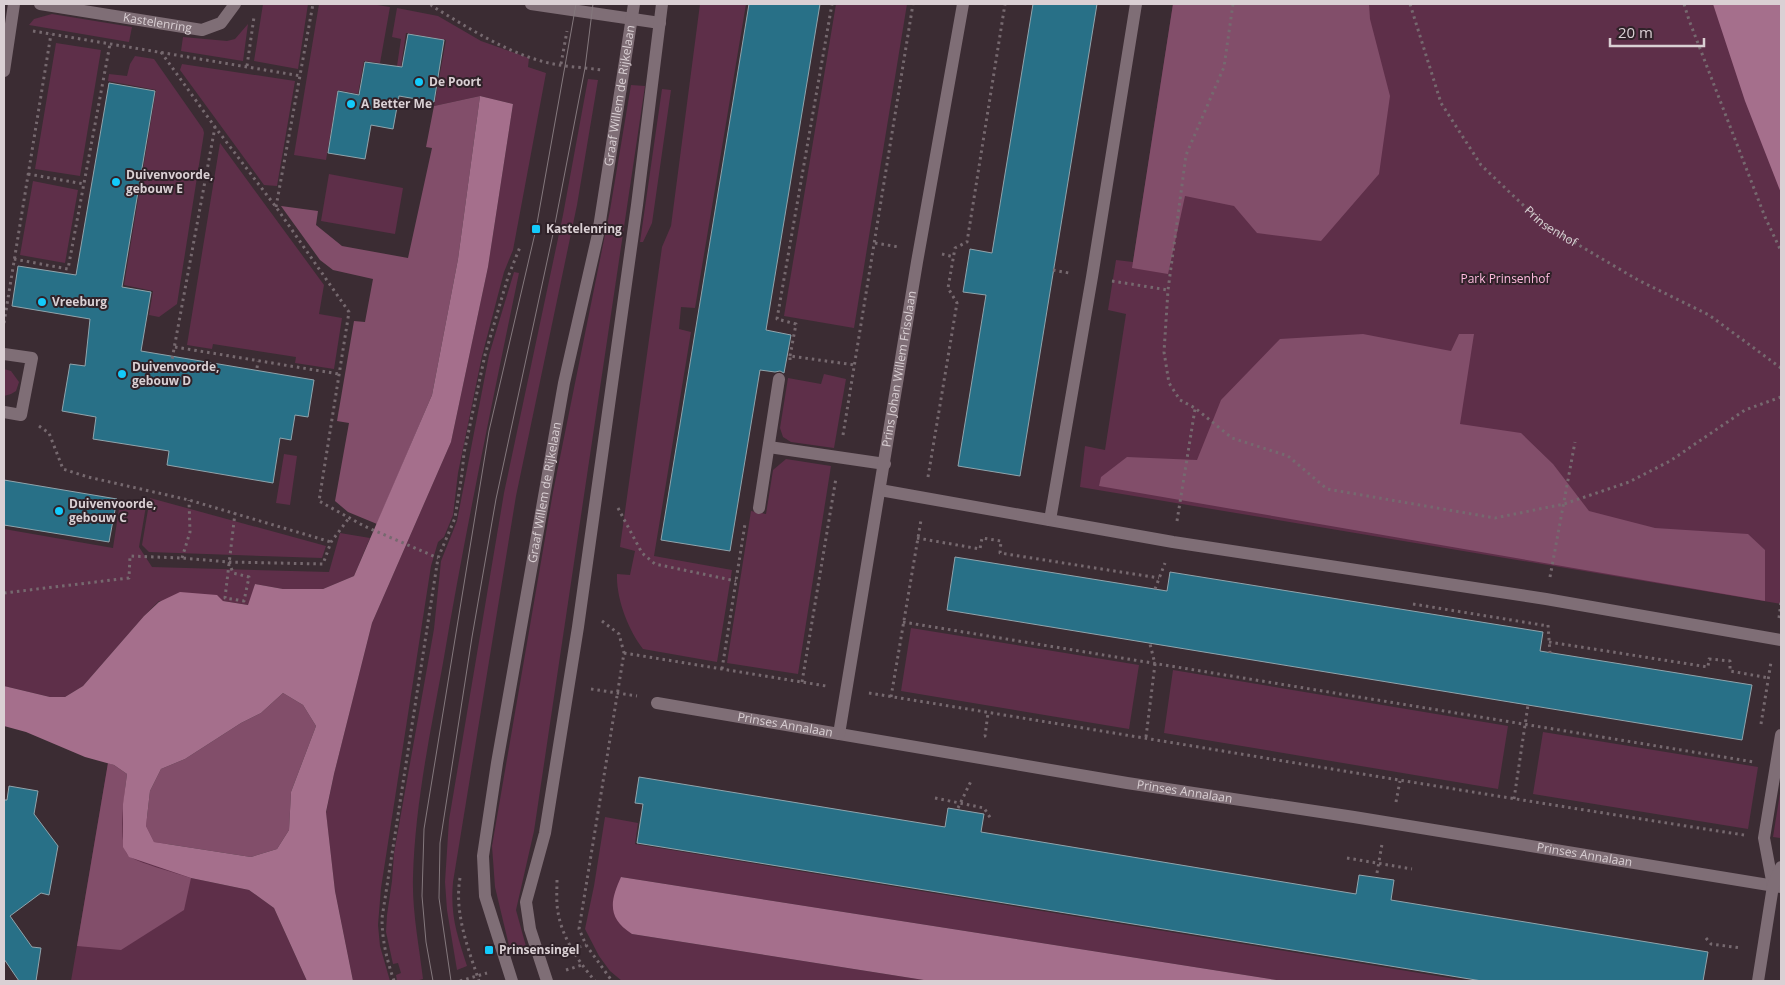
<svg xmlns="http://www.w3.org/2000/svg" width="1785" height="985" viewBox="0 0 1785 985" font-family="'Open Sans',sans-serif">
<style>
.green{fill:#5e2f49}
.forest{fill:#824e6a}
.water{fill:#a56f8c;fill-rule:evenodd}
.building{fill:#287087;stroke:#90a4ac}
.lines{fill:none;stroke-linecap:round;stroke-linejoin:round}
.path{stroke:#76696f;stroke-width:3;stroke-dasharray:2.5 4;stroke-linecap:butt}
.minor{stroke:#7f6e76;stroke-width:12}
.tram{stroke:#84787d;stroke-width:1}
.poi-dot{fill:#13cafb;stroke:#302229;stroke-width:2}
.labels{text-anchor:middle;stroke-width:4;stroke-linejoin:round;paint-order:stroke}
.street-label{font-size:12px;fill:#dad0d4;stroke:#302229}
.poi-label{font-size:12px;font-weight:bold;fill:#dad0d4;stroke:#302229;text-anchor:start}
.park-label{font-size:12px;fill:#ffbcdf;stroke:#302229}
</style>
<rect width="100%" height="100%" fill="#3b2c33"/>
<!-- green -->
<path class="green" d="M263 4H308L298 69 254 61Z
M319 4H371L390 7 380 63 364 61 358 94 338 90 326 160 294 155Z
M700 4H746L695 308 681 307 679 329 691 332 654 556 732 570 717 662 643 649C628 630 616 598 617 574L630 575 635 551 620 547 662 247 671 226Z
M836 4H907L854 328 784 316Z
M1173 4H1781V604L1080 487 1085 446 1105 450 1126 314 1108 310 1116 260 1133 262Z
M397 8 438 16 481 41 529 58 528 67 546 73 513 250 504 272 482 356 458 473 453 515 444 537 438 542 431 566 381 888 378 925 380 946 390 981H353L335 891 326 813 334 774 372 623 451 442 488 267 513 104 480 96 434 106 446 40 406 33 401 66H397L401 39 392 37Z
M52 14 132 27 129 42 29 25 34 19Z
M248 24 243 61 181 51 183 37 227 41 235 39Z
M56 43 101 50 80 176 35 169Z
M135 56 154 59 203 129 204 133 177 304 159 317 149 315 153 291 124 285 156 90 108 81 109 74 127 76 130 64Z
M182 64 295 81 277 186 264 185 180 70Z
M588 79 598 80 577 205 516 496 453 882C450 915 457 935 467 966L457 970 447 910 445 882 449 820 504 493 563 215Z
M631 85 645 86 534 831 516 910 527 950 511 954 495 887 492 846 553 492 610 210Z
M662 89 671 90 652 223 643 242H640Z
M220 143 324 285 319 314 342 318 334 369 295 363 296 357 213 344 212 349 187 345Z
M329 174 403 188 395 234 321 221Z
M33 181 78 190 65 263 20 255Z
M514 272 519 273C492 403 465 533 443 663 430 734 415 805 413 877 412 911 419 945 423 979L416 981H397L396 975 401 973 398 963 393 964 386 932 387 915 392 881 394 853 434 629 441 561 457 521 489 355Z
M4 369 11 371 19 382 16 391 11 394 4 396Z
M824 374 846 379 834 448 791 442 783 437 780 428 788 378 821 384Z
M284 454 297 456 290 505 276 503Z
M786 459 831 466 798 674 727 663 751 511 766 514 773 470Z
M150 498 326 546 322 558 149 552 142 545Z
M120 502 146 506 139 547 152 567 329 572 340 533 370 538 354 576 323 589H283L255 584 249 605 223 601H159L144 616 83 686 65 697H50L4 686V529L113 548Z
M911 628 1139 665 1129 729 901 691Z
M1173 670 1508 726 1498 789 1164 733Z
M1543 732 1758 767 1748 829 1533 794Z
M108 763 191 878 249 890 274 908 307 981H71Z
M1781 787V838L1773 837Z
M605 817 638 823 635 844 1468 981H1283L621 877 632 934 930 981H622L610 971 599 956 585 929 594 886Z"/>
<!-- forest -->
<path class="forest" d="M1173 4H1369L1370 19 1390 96 1379 174 1321 241 1257 233 1234 206 1185 196 1168 274 1132 268Z
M480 96 458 259 432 395 377 524 348 512 335 501 349 423 337 421 354 321 365 322 373 279 333 270 320 260 281 206 318 211 316 225 342 246 408 258 432 148 426 147 434 106Z
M1363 334 1451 351 1459 334H1474L1460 424 1521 433 1553 464 1589 511 1655 528 1748 534 1765 550V601L1099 486 1101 477 1127 457 1197 460 1221 400 1280 339Z
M283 693 303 705 316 726 291 792 289 830 277 849 251 857 154 842 146 826 150 791 161 769 185 759 241 723 261 713Z
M108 763 114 765 127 774C125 791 117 843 128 855 134 862 180 874 191 878L184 910 121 950 77 946Z"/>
<!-- water -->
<path class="water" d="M1713 4H1781V193L1745 101Z
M480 96 513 104 488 267 451 442 372 623 334 774 326 812 335 891 353 981H307L274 908 249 890 191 878 129 857 123 847V804L127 774 114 765 85 757 26 732 4 726V686L50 697H65L83 686 144 616 159 602 180 592 217 595 223 601 248 605 255 584 283 589H323L354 576 432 395 458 259ZM283 693 303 705 316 726 291 792 289 830 277 849 251 857 154 842 146 826 150 791 161 769 185 759 241 723 261 713Z
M621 877 1283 981H930L632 934C607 918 610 901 621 877Z"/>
<!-- building -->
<path class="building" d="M749 4H820L766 330 791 335 784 373 780 371 775 372 760 370 730 551 661 540Z
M1033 4H1097L1020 476 958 466 986 295 963 292 970 249 992 253Z
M408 34 444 40 434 102 399 96 393 129 371 125 365 159 328 153 338 91 359 95 365 62 402 67Z
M109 83 155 91 122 287 151 292 141 351 314 380 308 417 295 415 291 440 280 438 273 483 167 465 169 451 93 439 96 417 62 411 70 364 85 366 90 319 12 306 18 266 76 275Z
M4 480 117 499 109 542 4 525Z
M955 557 1167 591 1170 572 1543 632 1540 651 1752 685 1742 740 947 610Z
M639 777 945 827 948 808 984 814 981 832 1356 894 1359 875 1394 880 1391 900 1708 952 1703 981H1482L637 843 643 804 635 803Z
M9 786 38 791 34 814 58 846 49 895 41 893 10 916 32 947 41 948 36 981H19L4 959V800H7Z"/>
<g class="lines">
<!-- path -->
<g class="path">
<path d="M431 4 432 6C467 27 502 50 541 61 561 67 582 67 602 70"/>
<path d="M1233 4 1224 67 1186 155 1168 290 1164 352 1169 383 1180 400 1195 408 1232 438 1288 456 1327 489 1495 518 1564 504 1629 482 1670 461 1745 410 1781 397"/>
<path id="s1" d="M1410 4 1441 103 1481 165 1543 224 1638 280 1709 315 1781 368"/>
<path d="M1684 4 1689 20 1765 217 1781 251"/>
<path d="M33 31 301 76"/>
<path d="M161 52 215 127 276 207 349 312 319 501 364 526 438 558"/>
<path d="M561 64 567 31"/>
<path d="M247 66 254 17"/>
<path d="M28 174 84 184"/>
<path d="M276 207 313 4"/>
<path d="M875 243 899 247"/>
<path d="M942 254 954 257"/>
<path d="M14 259 68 269 110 44"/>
<path d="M1053 270 1069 273"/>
<path d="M1112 281 1168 290"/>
<path d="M4 323 51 34"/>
<path d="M175 347 339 374"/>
<path d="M790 356 796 324 777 319 832 4"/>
<path d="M790 360V356L855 365"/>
<path d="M171 365 215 127"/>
<path d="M257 368 258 361"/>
<path d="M39 426 49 433 63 469 88 477 189 500 331 542"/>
<path d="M843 435 913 4"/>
<path d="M928 477 957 303 948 288 955 248 967 242 1005 4"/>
<path d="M618 508 642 553 655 564 736 581"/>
<path d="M1177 521 1195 409"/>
<path d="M917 538 980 549 982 538 1001 541 1000 553 1159 578"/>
<path d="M182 558 190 532 189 500"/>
<path d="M229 562 233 573 249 577 244 601 225 598 235 513"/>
<path d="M1550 577 1575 442"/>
<path d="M1155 589 1165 563"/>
<path d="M4 593 129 578 130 556 182 558 229 562 323 564 331 542 349 518"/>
<path d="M1413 604 1548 626"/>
<path d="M1779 618 1781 602"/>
<path d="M602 621 619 634 624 653 579 929 586 945 612 981"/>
<path d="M903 622 1754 762"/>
<path d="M1548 625 1550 653"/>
<path d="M1549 642 1708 667 1709 659 1730 661V671L1769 678"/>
<path d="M624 653 826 686"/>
<path d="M722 669 745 524"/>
<path d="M802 682 836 478"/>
<path d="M591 689 637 696"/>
<path d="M869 693C1160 740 1452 790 1744 835"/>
<path d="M891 697 921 520"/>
<path d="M1761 724 1771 662"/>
<path d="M984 736H985L988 713"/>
<path d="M1146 737 1155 664 1150 644"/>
<path d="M935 798 984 808 991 819"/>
<path d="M1514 799 1528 705"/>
<path d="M1396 802 1400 781"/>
<path d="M958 808 972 779"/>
<path d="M1347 858 1412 869"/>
<path d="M1377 873 1382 844"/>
<path d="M460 878C454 913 468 948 479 981"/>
<path d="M557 880C557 891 556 902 558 912 562 938 579 962 595 981"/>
<path d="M1706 938 1711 944 1741 948"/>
<path d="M560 952 586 945"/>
<path d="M566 970 582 965"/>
<path d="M394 981C387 960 382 941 382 918L438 558 455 518 462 474 464 453 485 355 508 277 520 247"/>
<path d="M460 981 487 973"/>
</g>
<!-- minor -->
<g class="minor">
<path id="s2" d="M40 4 202 30 221 23 235 4"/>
<path d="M531 4 660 23"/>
<path d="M4 71 14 4"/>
<path d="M4 354 32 358 21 415 4 412"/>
<path d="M769 447 885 464"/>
<path d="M880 490 1173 542 1546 599 1781 640"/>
<path d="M759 508 779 379"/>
<path d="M1050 520 1092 277 1136 4"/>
<path id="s3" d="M657 703 1127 783 1354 817 1781 887"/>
<path id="s4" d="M839 734 917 262 963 4"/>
<path d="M1773 886 1764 838 1781 735"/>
<path id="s5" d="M512 981 485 896 483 856 497 763 564 383 598 234 634 4"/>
<path d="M547 981 530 929 526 902 545 833 578 627 637 205 662 4"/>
<path d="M1758 981 1773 886 1781 867"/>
</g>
<!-- tram -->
<path class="tram" d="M433 981 426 942 422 896 424 829 489 431 536 229 576 4
M451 981 439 898 440 843 472 637 496 499 554 229 585 68 593 4"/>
</g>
<!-- markers -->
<g class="poi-dot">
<circle cx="419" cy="82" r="5"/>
<circle cx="351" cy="104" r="5"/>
<circle cx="116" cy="182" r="5"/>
<rect x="531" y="224" width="10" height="10" rx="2.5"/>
<circle cx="42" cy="302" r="5"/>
<circle cx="122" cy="374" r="5"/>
<circle cx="59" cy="511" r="5"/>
<rect x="484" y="945" width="10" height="10" rx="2.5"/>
</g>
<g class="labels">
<!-- street labels -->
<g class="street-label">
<text dy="4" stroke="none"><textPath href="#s2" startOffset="119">Kastelenring</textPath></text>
<text dy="4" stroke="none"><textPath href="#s5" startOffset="902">Graaf Willem de Rijkelaan</textPath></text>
<text dy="4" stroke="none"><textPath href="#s1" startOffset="271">Prinsenhof</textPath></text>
<text dy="4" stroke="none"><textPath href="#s4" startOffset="370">Prins Johan Willem Frisolaan</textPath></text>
<text dy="4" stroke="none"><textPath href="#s5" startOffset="498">Graaf Willem de Rijkelaan</textPath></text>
<text dy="4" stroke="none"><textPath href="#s3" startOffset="130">Prinses Annalaan</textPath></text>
<text dy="4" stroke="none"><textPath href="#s3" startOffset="535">Prinses Annalaan</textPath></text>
<text dy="4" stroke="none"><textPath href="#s3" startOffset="940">Prinses Annalaan</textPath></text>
</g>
<!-- poi labels -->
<g class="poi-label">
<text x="429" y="86">De Poort</text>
<text x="361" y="108">A Better Me</text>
<text x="126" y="179">Duivenvoorde,<tspan x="126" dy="14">gebouw E</tspan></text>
<text x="546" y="233">Kastelenring</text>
<text x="52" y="306">Vreeburg</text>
<text x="132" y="371">Duivenvoorde,<tspan x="132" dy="14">gebouw D</tspan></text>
<text x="69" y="508">Duivenvoorde,<tspan x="69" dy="14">gebouw C</tspan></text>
<text x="499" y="954">Prinsensingel</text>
</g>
<!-- park labels -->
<g class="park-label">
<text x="1505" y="283">Park Prinsenhof</text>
</g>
</g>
<!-- border -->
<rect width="1785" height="985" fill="none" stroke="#dad0d4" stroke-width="10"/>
<!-- scale -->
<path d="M1610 38v8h94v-8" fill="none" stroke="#dad0d4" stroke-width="2.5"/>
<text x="1618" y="38" font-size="15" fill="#dad0d4" stroke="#302229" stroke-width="4" paint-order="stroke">20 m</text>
</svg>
